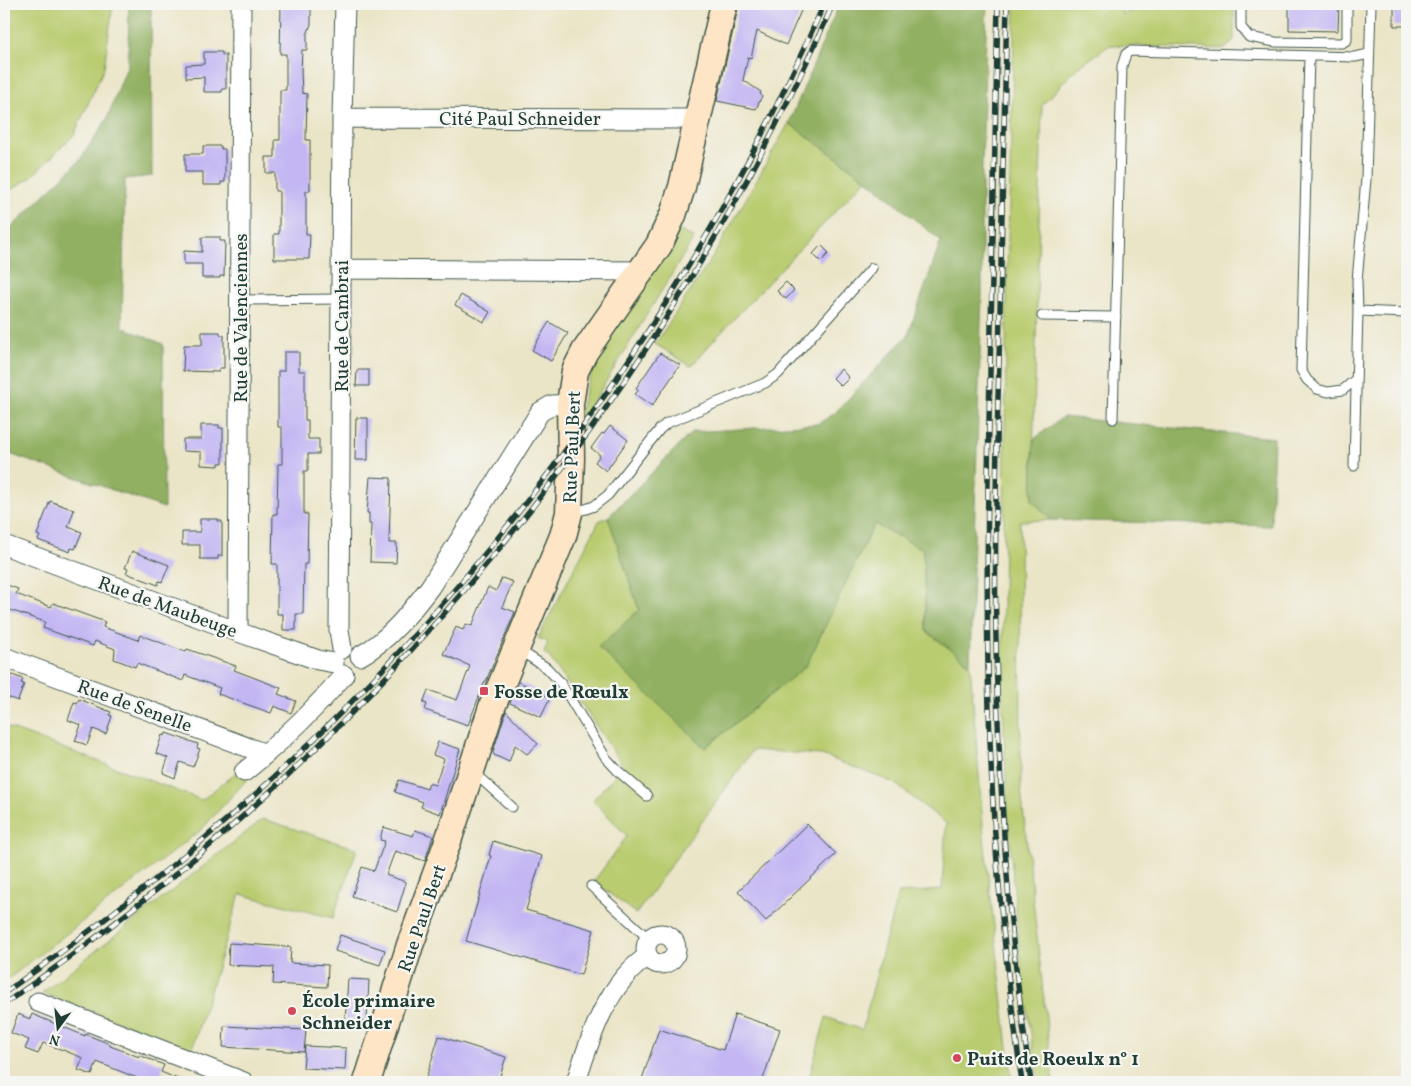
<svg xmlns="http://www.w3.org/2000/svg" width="1411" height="1086" viewBox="0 0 1411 1086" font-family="Vollkorn,serif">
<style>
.green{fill:#b9cc6f;stroke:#6c8452}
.forest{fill:#92b062;stroke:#58764b}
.building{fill:#c3b6f3}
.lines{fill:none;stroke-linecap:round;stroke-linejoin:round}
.lane-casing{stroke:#3e564a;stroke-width:11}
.street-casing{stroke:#3e564a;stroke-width:21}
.secondary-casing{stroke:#3e564a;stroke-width:29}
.lane{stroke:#fff;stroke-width:9}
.street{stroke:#fff;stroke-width:19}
.secondary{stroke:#fee5c5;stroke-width:26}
.rail-casing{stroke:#1f3d34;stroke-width:5.5}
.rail{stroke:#f6f6f2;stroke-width:4;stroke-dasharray:11;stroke-linecap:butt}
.poi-dot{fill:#d1495b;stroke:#f6f6f2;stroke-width:2}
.labels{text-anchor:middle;stroke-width:4.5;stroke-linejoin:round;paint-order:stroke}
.street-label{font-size:19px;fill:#1f3d34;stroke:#f6f6f2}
.poi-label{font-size:19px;font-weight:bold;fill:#1f3d34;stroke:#f6f6f2;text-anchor:start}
</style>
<rect width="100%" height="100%" fill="#f6f6f2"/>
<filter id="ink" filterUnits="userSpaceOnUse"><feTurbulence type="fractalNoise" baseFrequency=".02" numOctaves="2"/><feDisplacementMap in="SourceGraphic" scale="10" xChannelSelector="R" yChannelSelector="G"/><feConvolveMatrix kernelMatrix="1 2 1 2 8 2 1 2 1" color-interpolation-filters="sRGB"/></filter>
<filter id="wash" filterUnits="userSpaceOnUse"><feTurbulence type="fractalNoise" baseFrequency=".0096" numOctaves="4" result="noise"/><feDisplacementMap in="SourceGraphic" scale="20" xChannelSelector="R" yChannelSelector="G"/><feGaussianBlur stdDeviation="1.12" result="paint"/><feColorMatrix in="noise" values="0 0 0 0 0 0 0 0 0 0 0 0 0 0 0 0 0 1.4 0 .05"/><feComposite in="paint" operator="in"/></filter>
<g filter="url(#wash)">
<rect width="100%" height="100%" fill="#ebe5c7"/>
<!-- green -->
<path class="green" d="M4 4H113L104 68 74 135 30 178 4 194Z
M1015 4H1122V15L1149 4H1234V40L1225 49 1110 45 1077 68 1042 105 1032 500 1051 520 1020 521 1021 790 1053 1082H1038L1020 959 1008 821 1002 687 1007 274Z
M789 123 866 179 714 340 691 366 655 344 714 255Z
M678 230 694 238 578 427 582 402 594 363 615 327Z
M608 517 639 610 599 647 705 748 806 666 874 524 923 548 926 631 970 664 984 838 1012 1082H808L826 1017 862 1030 898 893 942 890 946 823 894 783 822 755 753 750 636 914 594 881 627 836 593 800 623 766 569 685 550 658 544 653 548 642 538 638 599 521Z
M4 726 202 800 245 765 251 775 201 830 4 982Z
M263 819 357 849 333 918 240 894 192 1049 42 993Z"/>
<!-- forest -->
<path class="forest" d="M129 4H151L152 176 125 179 122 327 163 344 164 508 4 452V235L79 161 107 119 128 64Z
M839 4H987L982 165V294L970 664 926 631 923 549 874 524 806 666 705 748 598 647 639 610 608 517 692 432 817 424 834 414 908 335 941 241 866 179 789 123Z
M1063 417 1274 438 1271 526 1051 520 1032 500 1034 439Z"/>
<g id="blocks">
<!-- building -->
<path class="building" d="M281 4H311V24L307 35V50H302L301 72 302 93 307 94 306 140H310V191H306V234H310L309 259H274V234H279V191H275V173H266V157H275V140H280V90H286V54H280Z
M739 4H804L786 45 757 31 751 58 748 57 743 80 761 92 760 94 762 96 756 109 717 101Z
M1289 4H1339L1338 31 1289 30Z
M1394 4H1407V26H1394Z
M204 52H222V55H226V89H222V92H204V77L186 78V65L204 64Z
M203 146H221V149H225V182H221V185H203V172H185V154H203Z
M202 237H220V241H225L224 276H220V278H202V264H184V251L202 252Z
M821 245 829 253 821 262 813 254Z
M786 282 794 290 786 299 777 291Z
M461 295 490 312 484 322 455 305Z
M549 322 568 333 551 361 532 350Z
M202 332H220V335H224V368H219V372L183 371 184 345H202Z
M284 352H299V371H305V420H308V439H319V454H308V471H304V514H308L307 564H304L303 614H296V630H283V614H277V564H272L273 514H277L278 464H282V427H278V371H284Z
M660 353 680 365 652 406 635 394 639 390 636 388Z
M841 369 849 378 841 386 833 378Z
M357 370H369V386H356Z
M356 418H368V460H355Z
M201 425H219V428H223V463H219V466L201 465V452L183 451V439H201Z
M610 426 628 440 606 471 595 462 600 455 591 448 602 433 604 434Z
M370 477 391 478 389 543H397L396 563 370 562 371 524H369V513H367Z
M50 501 74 510 68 527 82 532 75 549 71 548 70 552 38 540 40 536 37 535Z
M200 519H218V521H222V556H218V559H200V545H182V532H200Z
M132 551 169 565 162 582 159 581 158 585 126 573 128 569 125 568Z
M502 578 513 582 502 607 515 612 486 681H485L468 725 425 710 427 704 423 703 428 690 457 700 470 666 443 654 456 627 463 630 466 624 472 626 488 587 496 591Z
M4 584 18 589 16 594 51 607 53 603 105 622 103 627 138 640 140 635 186 652 187 649 236 666 234 670 281 688 278 694 296 701 291 713 274 706 271 713 218 694 220 688 185 675 183 681 137 663 135 667 114 659 115 649 95 641 93 646 43 628 45 622 10 610 5 623H4Z
M4 672 23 679 21 683 24 684 18 701 4 696Z
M519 682 540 692 550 698 541 717 510 703Z
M79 699 111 712 109 715 112 716 106 734 93 729 87 745 75 741 81 725 68 720 74 702 77 703Z
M506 711 538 744 527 754 515 745 509 762 494 755 493 752Z
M166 733 198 744 197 748 200 749 193 767 180 762 175 778 163 773 168 758 156 753 162 735 165 736Z
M438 742 460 749 440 814 421 807 423 802 395 792 399 780 427 789 429 783 435 785 444 759 433 755Z
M807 824 836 854 766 921 738 891Z
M383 827 413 836 415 830 433 836 425 861 395 851 386 875 406 882 397 912 352 896 362 867 374 871 385 841 380 840Z
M493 841 542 856 526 910 594 930 581 975 466 941 491 856 489 855Z
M340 935 385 950 380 965 335 951Z
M229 943 291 947 290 963 328 965 327 987 273 984 274 967 228 965Z
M348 979 369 980 367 1022 345 1021Z
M18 1014 30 1019 32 1014 85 1036V1034L110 1044V1046L124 1051 139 1057V1055L164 1065 161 1072 185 1082H135L137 1078 97 1062 92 1075 78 1070 83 1058 63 1050 43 1043 38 1054 25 1049 29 1040 11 1033Z
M735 1014 780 1029 762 1082H641L659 1029 723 1050Z
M224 1026 306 1030 304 1052 223 1047Z
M439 1036 506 1057 498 1082H425Z
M305 1046 346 1048 345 1070 303 1068Z"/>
</g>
</g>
<g filter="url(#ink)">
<use href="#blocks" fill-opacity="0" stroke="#3e564a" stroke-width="1"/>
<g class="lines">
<defs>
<path id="lane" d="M1241 4V27L1249 37 1275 42 1342 43 1347 40V4
M1309 56 1301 370 1307 380 1317 389 1328 392 1343 390 1356 379
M240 300 341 299
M1358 311 1407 313
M1042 316 1116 317
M1113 419 1122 66 1126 54 1130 51 1355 57 1369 54
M1354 466 1358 311 1357 281 1366 179 1371 4
M572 512 586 509 594 506 608 495 660 429 667 423 765 383 778 374 872 268
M519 650 547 668 560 682 606 758 618 771 647 796
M471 775 482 780 512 807
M591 886 649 939"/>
<path id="street" d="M342 118 698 119
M342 269 641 271
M4 545 238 632 318 660 334 663
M238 632 241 4
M342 649 339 630 342 118 345 4
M360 656C389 640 410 613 430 587L540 412 552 405 570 404
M4 657 266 754
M244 772C280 743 314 710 344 675
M646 949a15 15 0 1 1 30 0a15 15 0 1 1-30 0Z
M38 1002 244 1082
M576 1082C590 1038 607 983 648 956"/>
<path id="secondary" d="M367 1082 410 945 448 841 492 707 563 536 569 513 571 458 570 404 575 371 585 351 659 245 673 215 682 187 724 4"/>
</defs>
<!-- lane casing -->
<use href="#lane" class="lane-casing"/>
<!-- street casing -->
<use href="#street" class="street-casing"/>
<!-- secondary casing -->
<use href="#secondary" class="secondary-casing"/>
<!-- lane -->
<use href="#lane" class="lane"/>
<!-- street -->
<use href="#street" class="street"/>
<!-- secondary -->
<use href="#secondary" class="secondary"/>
<defs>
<path id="rail" d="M998 4C995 127 992 250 990 373 987 510 985 648 992 785 997 885 1008 984 1022 1082
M1007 4C1004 123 1001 243 999 362 995 503 993 644 1001 785 1006 885 1016 984 1031 1082
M4 993C93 931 179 863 260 790 499 572 694 301 824 4
M4 1004C366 755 657 407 833 4"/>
</defs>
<!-- rail casing -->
<use href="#rail" class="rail-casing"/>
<!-- rail -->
<use href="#rail" class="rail"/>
</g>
</g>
<!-- markers -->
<g class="poi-dot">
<rect x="479" y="686" width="10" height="10" rx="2.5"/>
<circle cx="292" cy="1011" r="5"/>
<circle cx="957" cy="1058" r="5"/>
</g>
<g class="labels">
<!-- street labels -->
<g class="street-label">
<text x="520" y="125">Cité Paul Schneider</text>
<text transform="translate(240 318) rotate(-90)" y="7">Rue de Valenciennes</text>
<text transform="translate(341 326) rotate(-90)" y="7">Rue de Cambrai</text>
<text transform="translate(571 447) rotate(-88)" y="7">Rue Paul Bert</text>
<text transform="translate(168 606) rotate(20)" y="7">Rue de Maubeuge</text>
<text transform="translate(135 705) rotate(20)" y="7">Rue de Senelle</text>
<text transform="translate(421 918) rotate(-71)" y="7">Rue Paul Bert</text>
</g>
<!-- poi labels -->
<g class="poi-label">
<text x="494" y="698">Fosse de Rœulx</text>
<text x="302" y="1007">École primaire<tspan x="302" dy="22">Schneider</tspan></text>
<text x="967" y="1065">Puits de Roeulx n° 1</text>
</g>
</g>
<!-- margin -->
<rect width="1411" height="1086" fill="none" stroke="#f6f6f2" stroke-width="20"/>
<!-- north arrow -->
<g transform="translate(58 1028) rotate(195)" stroke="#f6f6f2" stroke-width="4" paint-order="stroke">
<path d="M0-4L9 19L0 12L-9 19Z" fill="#1f3d34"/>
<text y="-8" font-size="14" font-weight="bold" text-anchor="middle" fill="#1f3d34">N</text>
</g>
</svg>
